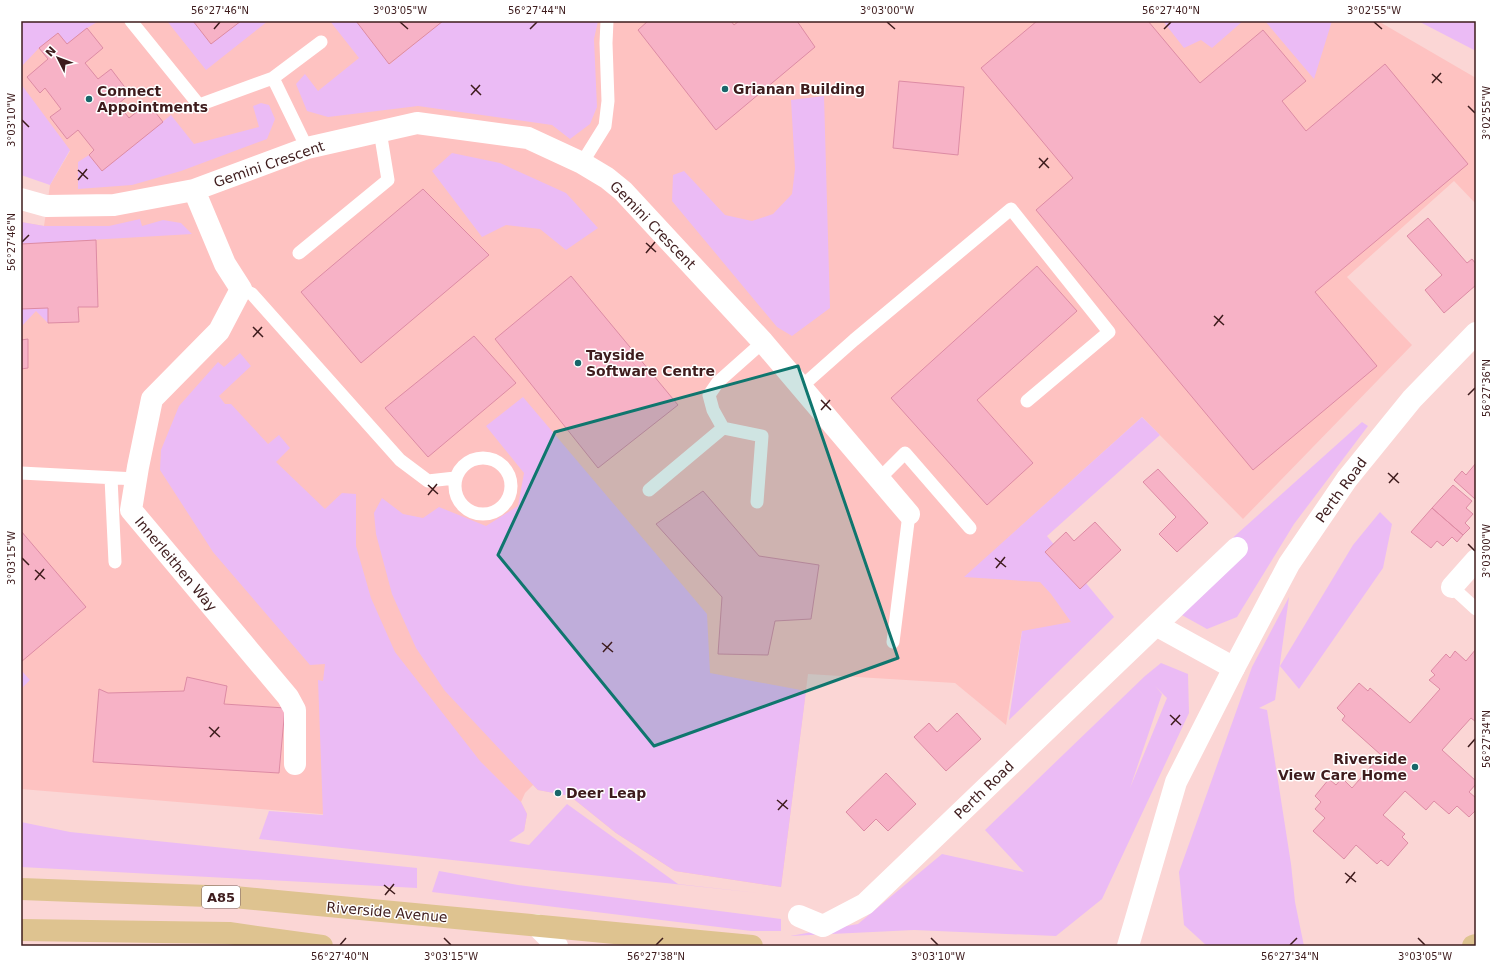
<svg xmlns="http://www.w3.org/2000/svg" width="1497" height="967" viewBox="0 0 1497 967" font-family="'DejaVu Sans',sans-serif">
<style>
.built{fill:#fec2c1}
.green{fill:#ebbbf5;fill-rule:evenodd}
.building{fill:#f7b2c6;stroke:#dd8ba4}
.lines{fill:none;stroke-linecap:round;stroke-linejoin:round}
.service{stroke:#fff;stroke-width:13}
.minor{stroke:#fff;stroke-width:22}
.tertiary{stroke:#fff;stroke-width:22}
.primary{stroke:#dec390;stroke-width:22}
.marked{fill:#0f766e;fill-opacity:0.2;stroke:#0f766e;stroke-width:3;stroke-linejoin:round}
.ticks{fill:none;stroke:#3e1c1d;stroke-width:1.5}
.poi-dot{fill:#18666a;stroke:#fff;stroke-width:1.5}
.labels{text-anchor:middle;stroke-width:3;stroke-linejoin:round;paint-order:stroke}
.shield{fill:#fff;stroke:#786061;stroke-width:1}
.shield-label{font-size:13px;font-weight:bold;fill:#3e1c1d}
.poi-label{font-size:14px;font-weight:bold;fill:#3e1c1d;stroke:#fff;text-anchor:start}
.street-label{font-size:14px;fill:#3e1c1d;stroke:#fff}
.neatline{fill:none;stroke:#3e1c1d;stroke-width:1.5}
.ticks-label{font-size:10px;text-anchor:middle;fill:#3e1c1d}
</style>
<rect width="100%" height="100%" fill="#fbd6d5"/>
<!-- built -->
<path class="built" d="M21 21H1378L1476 78V204L1454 181 1347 277 1412 345 1243 519 1142 417 1008 538 1097 634 1022 631 1006 725 955 683 808 674 781 887 675 871 616 833 570 796 538 790 533 785 525 793 521 802 527 814 524 831 21 789V222L44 226 50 185 70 151 21 144Z"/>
<!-- green -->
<path class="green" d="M21 21H99L87 28 67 44 58 33 39 48 21 67Z
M167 21H193L211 44 241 21H268L206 70Z
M330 21H356L390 64 443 21H598L594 39 597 107 590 124 570 139 552 125 418 106 328 117 307 111 296 84 305 74 318 91 359 58Z
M1163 21H1243L1212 48 1201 40 1184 48Z
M1265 21H1332L1314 79Z
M1418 21H1476V51Z
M21 84 70 150 50 185 21 175Z
M824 96 830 308 792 336 777 327 672 201 673 175 684 171 725 215 752 221 773 214 792 194 795 169 791 100Z
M261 103 269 105 275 119 267 139 181 171 132 185 78 189V162L89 155 102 171 171 115 194 144 259 127 253 106Z
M452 153 500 163 566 193 598 228 566 250 540 229 506 225 482 237 432 171Z
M140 219 142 226 163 220 181 223 192 234 21 244V222L44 226H109Z
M48 308V323L36 311 21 327V309Z
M240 353 251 366 219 396 225 404H231L268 444 279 435 290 448 276 462 325 509 342 493 356 494V546L371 598 395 652 480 761 521 802 527 814 524 831 509 841 529 845 567 804 678 884 758 893 259 839 269 811 323 815 318 680 323 681 325 664 310 665 213 552 160 470 161 450 179 406 218 362 224 367Z
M523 397 707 614 710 673 806 691 781 887 675 871 616 833 570 796 538 790 445 691 416 648 392 594 376 534 374 513 382 498 403 514 423 518 439 507 486 526 518 506 524 473 486 426Z
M1142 417 1160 435 1047 536 1114 617 1009 720 1022 631 1071 622 1051 594 1040 582 964 577Z
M1362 422 1368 426 1294 524 1237 617 1207 629 1180 614 1218 551Z
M1380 512 1392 524 1383 568 1299 689 1280 666 1353 545Z
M1289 597 1275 700 1259 708 1267 710 1291 864 1295 902 1304 946H1207L1184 925 1179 872 1252 667Z
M1161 663 1188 674 1189 713 1102 899 1056 936 914 930 790 936 858 924 942 854 1024 872 985 830 1145 676ZM1155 686 1167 698 1130 788 1162 694Z
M21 670 30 680 21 689Z
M21 822 70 832 417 868V888L21 867Z
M439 871 518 885 781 919V931H751L432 892Z"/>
<!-- building -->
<path class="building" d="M193 21H241L211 44Z
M356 21H443L389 64Z
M648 21H731L734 25 739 21H797L815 47 716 130 638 30Z
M1037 21H1148L1200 83 1263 30 1306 81 1282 101 1306 131 1385 64 1468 164 1315 292 1377 366 1253 470 1036 210 1073 178 981 68Z
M87 28 103 48 85 63 98 79 111 69 130 94 118 104 129 118 148 103 163 122 102 171 89 155 94 150 78 130 67 139 50 117 61 109 45 88 40 93 27 77 48 59 39 48 58 33 67 44Z
M899 81 964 87 958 155 893 148Z
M423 189 489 255 361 363 301 292Z
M1428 218 1467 263 1472 259 1476 264V285L1444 313 1425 290 1442 275 1407 236Z
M96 240 98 307H78L79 322 48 323V308L21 309V244Z
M1037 266 1077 311 977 400 1033 463 987 505 891 398Z
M571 276 678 405 598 468 495 339Z
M474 336 516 383 428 457 385 408Z
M28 339V368L21 369V340Z
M1476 463V497L1475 499 1454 480 1462 471 1466 475Z
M1158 469 1208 523 1177 552 1159 534 1176 517 1143 482Z
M1453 485 1472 501 1466 508 1473 514 1465 523 1470 528 1463 535 1432 508Z
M703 491 759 556 819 565 811 619 775 621 768 655 718 654 722 597 656 524Z
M1432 508 1463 535 1457 542 1452 537 1443 546 1437 541 1431 548 1411 532Z
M1095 522 1121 550 1080 589 1045 552 1066 532 1074 541Z
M21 531 86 607 21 662Z
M1476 649V722L1471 718 1442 750 1476 781V784L1469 792 1476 798V810L1469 817 1457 806 1449 814 1434 801 1426 810 1405 791 1383 815 1405 834 1402 837 1408 843 1388 866 1381 860 1377 864 1356 845 1344 859 1313 831 1325 818 1315 809 1321 802 1315 796 1329 779 1336 785 1342 778 1352 788 1381 755 1342 720 1345 716 1337 708 1359 683 1368 691 1370 688 1410 723 1440 689 1429 680 1435 675 1431 671 1446 654 1450 658 1455 651 1466 661Z
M187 677 227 686 224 704 285 708 279 773 93 762 99 689 108 693 184 691Z
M957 713 981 739 946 771 914 737 929 723 937 732Z
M886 773 916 804 888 831 876 819 864 831 846 812Z"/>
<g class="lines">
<!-- service -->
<path class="service" d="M131 21 199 105 273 78 321 42
M273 78 307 148
M582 163 605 126 608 101 606 43 607 21
M299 253 388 180 380 131
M241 289 252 294 400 460 428 481 455 478
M801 387 854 340 1011 209 1109 332 1027 401
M723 428 762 436 757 502
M455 486a28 28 0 1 1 56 0a28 28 0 1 1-56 0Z
M21 473 136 479
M111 478 115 562
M879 479 905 453 970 528
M649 490 723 428 713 410 709 395 718 382 763 342
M1452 587 1476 609
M893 642 909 514"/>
<!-- minor -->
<path class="minor" d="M194 190 225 264 241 289 219 331 152 399 138 467 131 510 288 697 295 710V764
M21 199 46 206 114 205 194 190 307 148 417 123 528 138 582 163 607 178 623 191 763 342 909 514
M1452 587 1476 560
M1156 625 1237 548
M799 916 823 926 865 904 1156 625 1234 668"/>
<!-- tertiary -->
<path class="tertiary" d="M536 925 557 946
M1128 946 1176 782 1234 668 1289 564 1347 479 1412 399 1476 333"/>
<!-- primary -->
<path class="primary" d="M21 889 234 897 752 946
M21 930 229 933 322 946
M1473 946 1476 945"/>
</g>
<!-- marked area -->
<path class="marked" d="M798 366 898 658 654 746 498 555 555 432Z"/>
<!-- ticks -->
<path class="ticks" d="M400 22 408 29M887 22 895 29M1374 22 1382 29M214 29 220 22M530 29 537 22M1164 29 1171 22M1432 74 1442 83M1432 83 1441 73M471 85 481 95M471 95 480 85M1468 106 1475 113M22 120 29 127M1039 158 1049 168M1039 168 1048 158M78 170 88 179M78 180 87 169M22 242 29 235M646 243 656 252M646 253 655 242M1214 316 1224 325M1214 326 1223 315M253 327 263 337M253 337 262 327M1468 395 1475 388M821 400 831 410M821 410 830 400M1388 473 1399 483M1389 483 1398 473M428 485 438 494M428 495 437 484M1468 544 1475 551M22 558 29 565M995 558 1006 567M996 568 1005 557M35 570 45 579M35 580 44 569M602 643 613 652M603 652 612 642M1170 715 1181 725M1171 725 1180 715M209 727 220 737M210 737 219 727M1468 747 1475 739M777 800 788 809M778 810 787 800M1345 873 1356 882M1346 883 1355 872M384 885 395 894M385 895 394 884M444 938 451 945M931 938 938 945M1418 938 1425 945M340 945 346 938M656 945 663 938M1290 945 1297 938"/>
<!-- markers -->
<g class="poi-dot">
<circle cx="725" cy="89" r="4"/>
<circle cx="89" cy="99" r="4"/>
<circle cx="578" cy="363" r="4"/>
<circle cx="1415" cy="767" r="4"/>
<circle cx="558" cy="793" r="4"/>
</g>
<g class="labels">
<!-- shield labels -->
<rect class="shield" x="202" y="886" width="38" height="22" rx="3"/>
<g class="shield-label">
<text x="221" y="902">A85</text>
</g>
<!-- poi labels -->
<g class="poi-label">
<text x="733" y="94">Grianan Building</text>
<text x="97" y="96">Connect<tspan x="97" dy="16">Appointments</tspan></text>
<text x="586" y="360">Tayside<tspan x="586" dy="16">Software Centre</tspan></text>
<text x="1407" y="764" text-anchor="end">Riverside<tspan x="1407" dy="16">View Care Home</tspan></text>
<text x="566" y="798">Deer Leap</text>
</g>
<!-- street labels -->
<g class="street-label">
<text transform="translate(269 164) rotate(-19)" y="5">Gemini Crescent</text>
<text transform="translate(653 225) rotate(46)" y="5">Gemini Crescent</text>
<text transform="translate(1341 490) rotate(-54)" y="5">Perth Road</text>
<text transform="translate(176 564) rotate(50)" y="5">Innerleithen Way</text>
<text transform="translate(984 790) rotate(-44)" y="5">Perth Road</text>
<text transform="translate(387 912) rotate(5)" y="5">Riverside Avenue</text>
</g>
</g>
<!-- border -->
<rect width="1497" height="967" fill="none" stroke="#ffffff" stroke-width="44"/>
<!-- north arrow -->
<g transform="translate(58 58) rotate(312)" stroke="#ffffff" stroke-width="3" paint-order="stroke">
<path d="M0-3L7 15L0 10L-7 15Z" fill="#3e1c1d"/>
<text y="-6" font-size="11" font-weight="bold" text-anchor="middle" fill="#3e1c1d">N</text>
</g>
<rect x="22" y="22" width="1453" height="923" class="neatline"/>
<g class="ticks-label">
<text x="220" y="14">56°27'46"N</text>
<text x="400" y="14">3°03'05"W</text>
<text x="537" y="14">56°27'44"N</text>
<text x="887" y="14">3°03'00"W</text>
<text x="1171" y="14">56°27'40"N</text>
<text x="1374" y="14">3°02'55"W</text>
<text transform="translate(1486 113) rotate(-90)" y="4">3°02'55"W</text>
<text transform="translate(11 120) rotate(-90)" y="4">3°03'10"W</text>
<text transform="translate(11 242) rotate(-90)" y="4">56°27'46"N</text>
<text transform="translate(1486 388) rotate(-90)" y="4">56°27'36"N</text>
<text transform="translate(1486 551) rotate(-90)" y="4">3°03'00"W</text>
<text transform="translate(11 558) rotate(-90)" y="4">3°03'15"W</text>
<text transform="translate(1486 739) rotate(-90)" y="4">56°27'34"N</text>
<text x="340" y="960">56°27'40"N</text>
<text x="451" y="960">3°03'15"W</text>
<text x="656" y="960">56°27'38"N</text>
<text x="938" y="960">3°03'10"W</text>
<text x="1290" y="960">56°27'34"N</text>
<text x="1425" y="960">3°03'05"W</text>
</g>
</svg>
